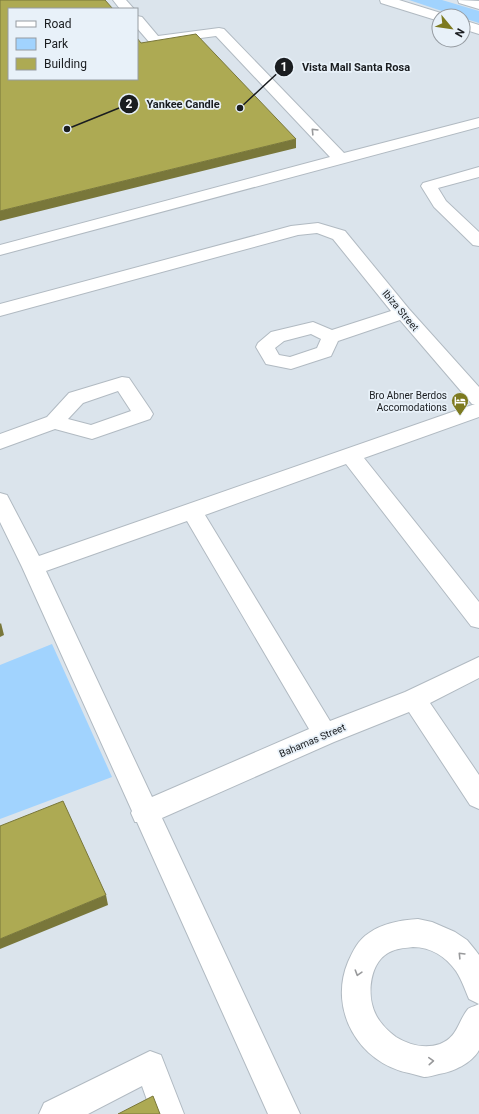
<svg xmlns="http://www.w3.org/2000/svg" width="479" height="1114" viewBox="0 0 479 1114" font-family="Roboto,sans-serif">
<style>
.green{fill:#a1d3fe}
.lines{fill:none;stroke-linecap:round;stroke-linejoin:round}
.minor-casing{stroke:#b1bac2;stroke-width:2}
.major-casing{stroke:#b1bac2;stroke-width:2}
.minor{fill:#fff;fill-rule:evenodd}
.major{fill:#fff;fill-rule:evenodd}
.shaded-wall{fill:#79773a}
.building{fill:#adaa53;stroke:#79773a}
.oneway{stroke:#98999b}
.labels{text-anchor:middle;stroke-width:3.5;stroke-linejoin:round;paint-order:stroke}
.street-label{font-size:10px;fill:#1a1d20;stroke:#e8f1f9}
.poi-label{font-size:10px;fill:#1a1d20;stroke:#e8f1f9;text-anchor:end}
.leader{fill:none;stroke:#1a1d20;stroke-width:1.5}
.callout-dot{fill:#1a1d20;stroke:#e8f1f9;stroke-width:1.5}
.mark-label{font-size:12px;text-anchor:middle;font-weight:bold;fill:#fff}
.callout-label{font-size:11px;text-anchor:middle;font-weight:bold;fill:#1a1d20;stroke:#e8f1f9;stroke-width:3.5;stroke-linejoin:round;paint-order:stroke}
</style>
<rect width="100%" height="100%" fill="#dbe4ec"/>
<!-- green -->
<path class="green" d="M409 0H442L479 11V23L463 18V16H457Z
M52 644 112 777 0 819V665Z"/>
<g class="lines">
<defs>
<path id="minor" d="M113 0H126L134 9H120Z
M380 0H399L444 14 445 16H439V21L381 3Z
M137 16 142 17 158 36 219 28 224 29 344 153 479 118V127L0 255V245L330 157 216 36 155 44 150 43 137 28Z
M463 20 479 25V34L463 29Z
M479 167V177L438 188 446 201 479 232V246L473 245 434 207 421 186 423 183Z
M318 223 345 231 409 309 479 387V417L364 458 479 602V628L471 626 346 464 205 515 330 721 405 692 479 657V678L430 703 479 775V809L470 805 409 712 334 742 162 818 300 1114H268L137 822H135L131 813 132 811 22 567 0 522V493L7 495 39 556 475 404H472L400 320 338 341 331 356 291 369 266 364 256 347 258 343 271 332 313 322 332 330 391 311 333 239 317 233 298 235 0 316V304L291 226ZM311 334 321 339 317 348 290 357 279 355 275 348 284 341ZM187 521 309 729 152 797 46 571Z
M122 377 129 378 150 409 153 414 150 419 92 439 55 429 0 449V434L47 417 69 393ZM118 391 131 411 91 425 68 419 83 403Z
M418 919 432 922 455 932 467 940 476 951 479 955V1004L469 999C465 990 462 980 456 971 446 957 431 947 413 947 406 948 399 948 392 951 369 960 366 996 376 1015 380 1023 389 1032 396 1037 409 1045 425 1049 440 1044 458 1037 458 1021 468 1009 470 1007 476 1006 479 1004V1050C472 1063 453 1072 439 1074 434 1075 429 1077 424 1077 419 1076 414 1074 409 1073 359 1063 328 1010 348 962 353 951 358 940 369 933 383 923 401 920 418 919Z
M150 1051 161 1055 184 1114H152L142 1086 88 1114H39L44 1103Z"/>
<path id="major" d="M458 0 479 1V9L459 3Z"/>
</defs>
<!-- minor casing -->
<use href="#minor" class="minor-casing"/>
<!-- major casing -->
<use href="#major" class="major-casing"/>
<!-- minor -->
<use href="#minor" class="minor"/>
<!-- major -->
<use href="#major" class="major"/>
</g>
<!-- shaded-wall -->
<path class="shaded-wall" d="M296 139V148L0 221V211Z
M1 623 4 635 0 637V624Z
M106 895 108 905 0 949V939Z"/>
<!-- building -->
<path class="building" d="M0 0H105L113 9H9V79H137V38L141 43 196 34 296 139 0 211Z
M63 801 106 895 0 939V826Z
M153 1096 160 1114H118Z"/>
<!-- one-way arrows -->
<defs><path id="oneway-chevron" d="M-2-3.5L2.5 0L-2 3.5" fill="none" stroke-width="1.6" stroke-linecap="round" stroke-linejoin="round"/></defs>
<g class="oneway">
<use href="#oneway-chevron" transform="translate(314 131) rotate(-134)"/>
<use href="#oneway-chevron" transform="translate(461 955) rotate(-134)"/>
<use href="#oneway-chevron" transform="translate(358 973) rotate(107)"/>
<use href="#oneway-chevron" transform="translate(431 1061) rotate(-4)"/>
</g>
<!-- icons -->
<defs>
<symbol id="hotel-pin" viewBox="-11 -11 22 30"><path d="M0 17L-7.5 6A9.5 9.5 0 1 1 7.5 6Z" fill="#7d7a20" stroke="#e8f1f9"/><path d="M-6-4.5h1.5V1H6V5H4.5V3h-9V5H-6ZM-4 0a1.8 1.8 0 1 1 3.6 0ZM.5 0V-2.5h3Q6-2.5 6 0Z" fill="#fff"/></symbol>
</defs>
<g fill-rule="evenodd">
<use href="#hotel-pin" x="450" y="391" width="20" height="27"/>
</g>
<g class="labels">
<!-- street labels -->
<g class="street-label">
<text transform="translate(401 310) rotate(50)" y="4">Ibiza Street</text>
<text transform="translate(312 740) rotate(-23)" y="4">Bahamas Street</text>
</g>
<!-- poi labels -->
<g class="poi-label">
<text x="447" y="399">Bro Abner Berdos<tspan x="447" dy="12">Accomodations</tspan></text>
</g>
</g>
<!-- callouts -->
<path class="leader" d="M240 108L284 67M67 129L129 104"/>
<g class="callout-dot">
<circle cx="240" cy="108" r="4"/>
<circle cx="67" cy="129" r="4"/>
<circle cx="284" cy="67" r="10"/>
<circle cx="129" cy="104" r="10"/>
</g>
<g class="mark-label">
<text x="284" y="71">1</text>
<text x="129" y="108">2</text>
</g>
<g class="callout-label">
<text x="356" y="71">Vista Mall Santa Rosa</text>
<text x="183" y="108">Yankee Candle</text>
</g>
<!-- legend -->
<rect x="8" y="8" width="130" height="72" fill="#e8f1f9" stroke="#969ca2"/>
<rect x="16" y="21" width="20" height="6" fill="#ffffff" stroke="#969ca2"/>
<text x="44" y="28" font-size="12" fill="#1a1d20">Road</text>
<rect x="16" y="38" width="20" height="12" fill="#a1d3fe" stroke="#969ca2"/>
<text x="44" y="48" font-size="12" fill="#1a1d20">Park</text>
<rect x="16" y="58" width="20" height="12" fill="#adaa53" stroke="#969ca2"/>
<text x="44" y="68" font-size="12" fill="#1a1d20">Building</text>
<!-- north arrow -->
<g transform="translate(451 28) rotate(119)"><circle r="19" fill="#e8f1f9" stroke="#969ca2"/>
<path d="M0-3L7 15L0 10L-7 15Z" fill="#7d7a20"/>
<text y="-6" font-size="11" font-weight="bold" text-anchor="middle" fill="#1a1d20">N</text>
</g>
</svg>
